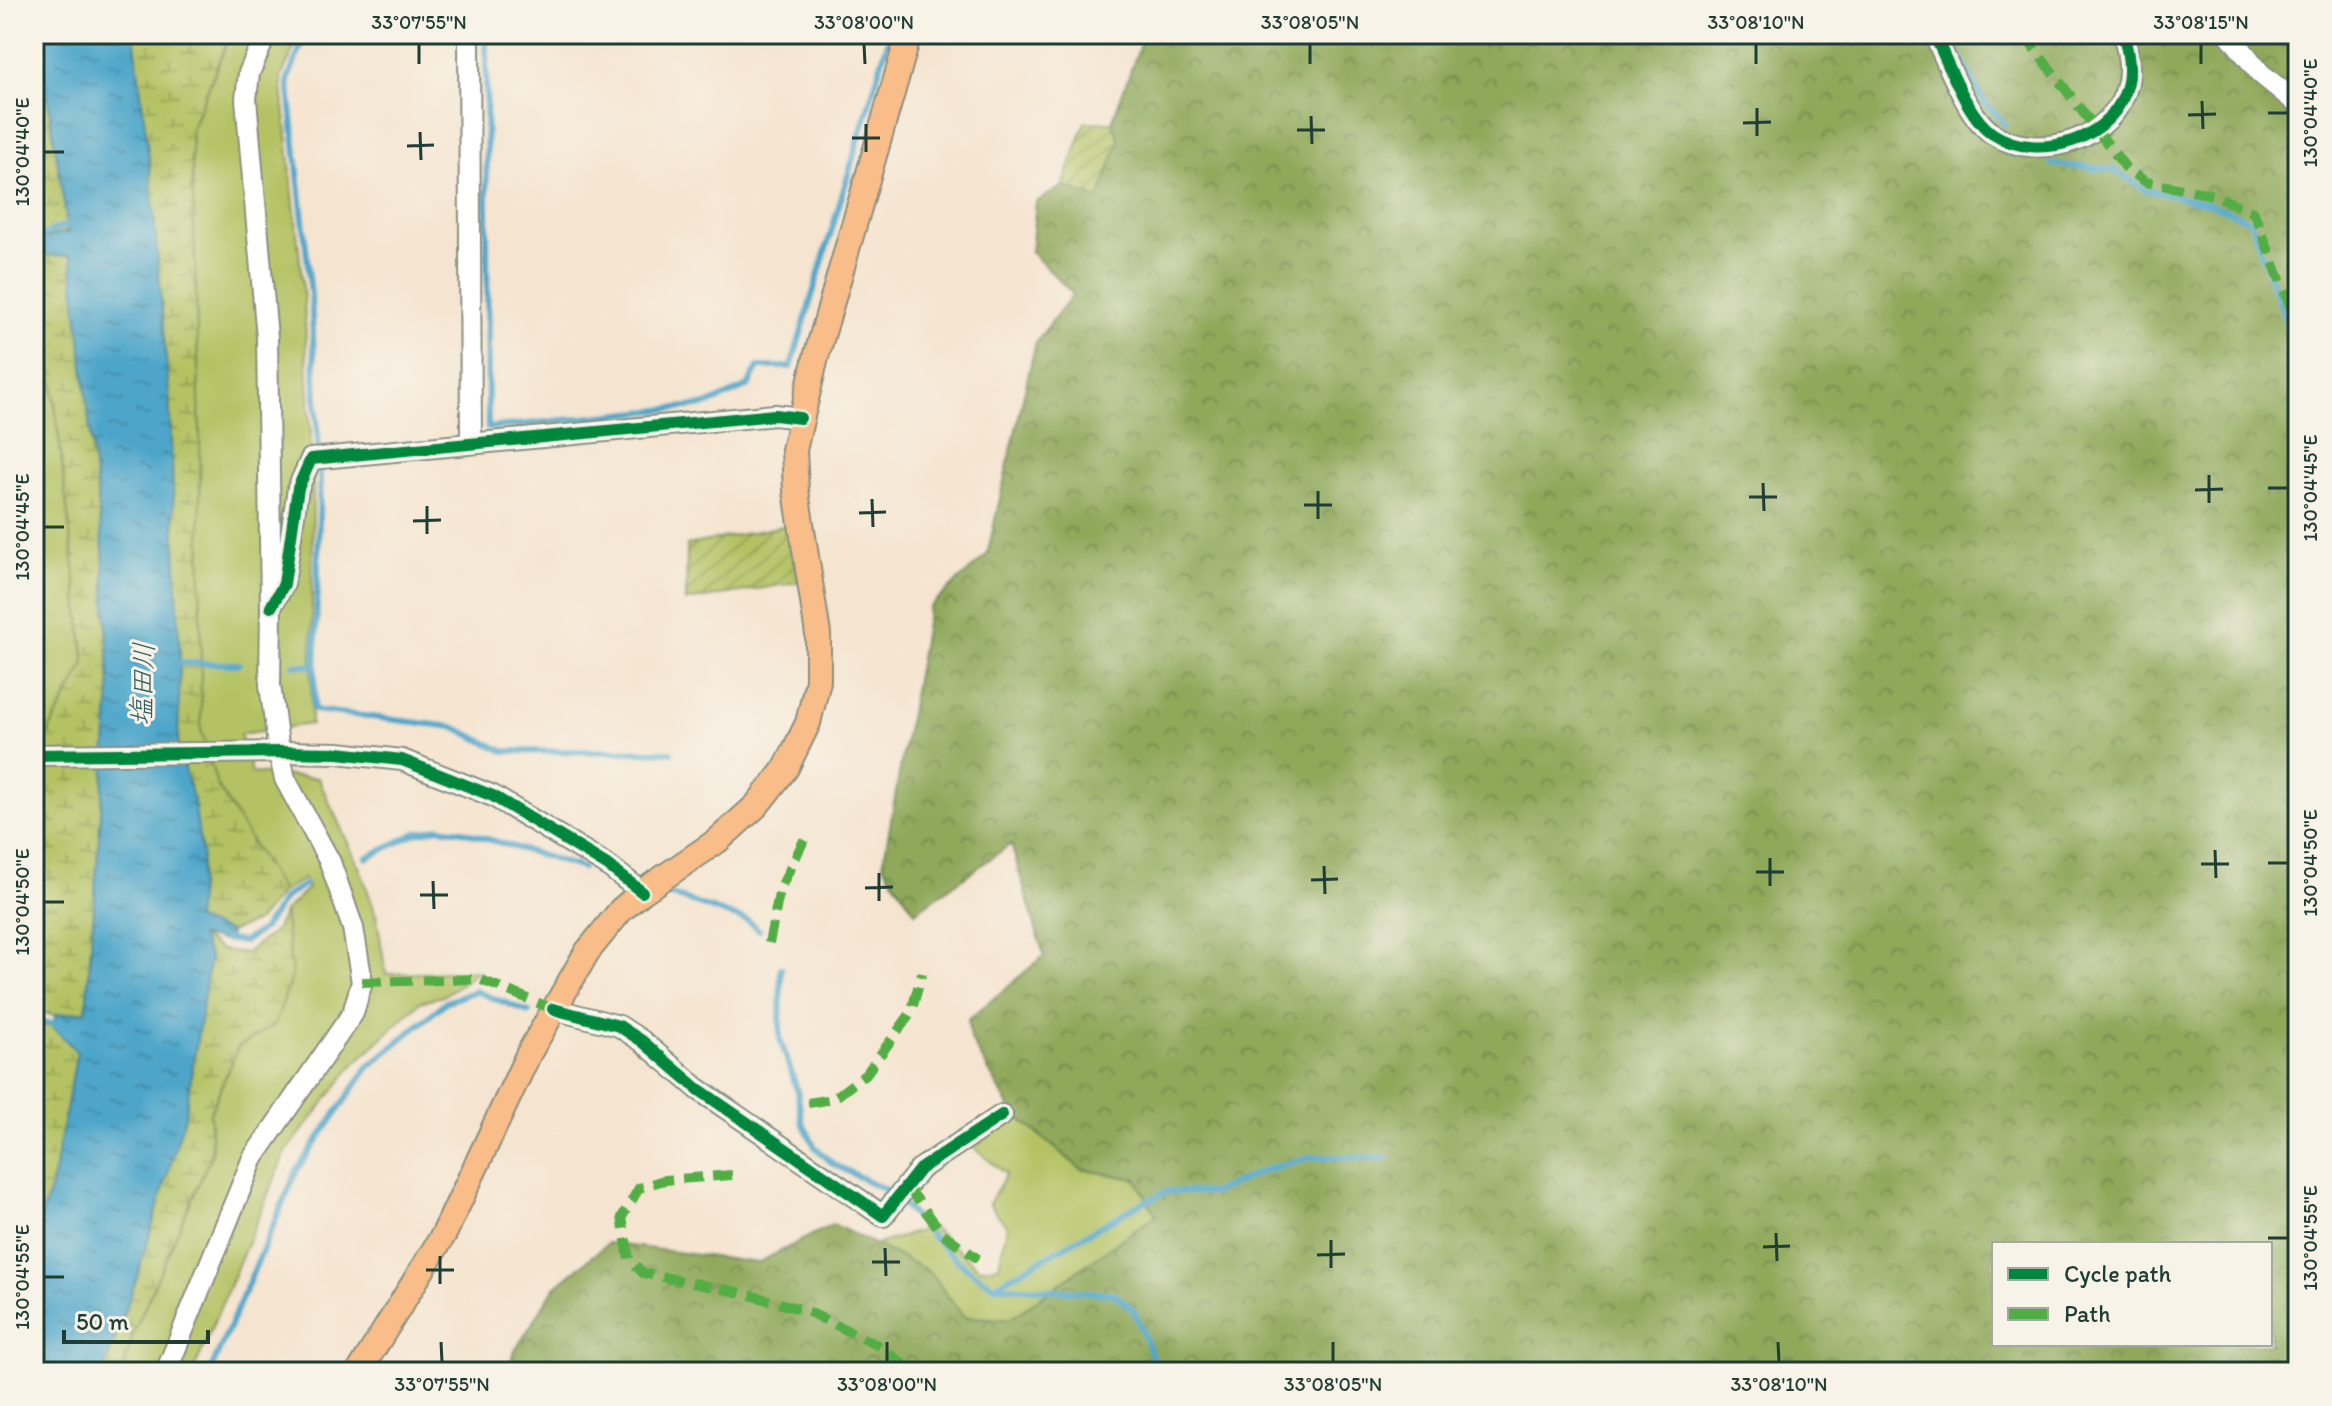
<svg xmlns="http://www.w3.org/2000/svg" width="2332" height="1406" viewBox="0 0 2332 1406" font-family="Itim,'Klee One',sans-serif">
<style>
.green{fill:#b4c264;stroke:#6a804c;stroke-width:2}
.forest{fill:url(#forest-crowns);stroke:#577247;stroke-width:2;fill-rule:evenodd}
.wetland{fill:url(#wetland-marsh);stroke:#6a804c;stroke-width:2}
.garden{fill:url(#garden-furrows);stroke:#6a804c;stroke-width:2}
.water{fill:url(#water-ripples);stroke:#36727f;stroke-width:2}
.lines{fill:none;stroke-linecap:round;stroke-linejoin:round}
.stream{stroke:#4da6ca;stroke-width:6}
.minor-casing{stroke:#8a9082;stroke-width:24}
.major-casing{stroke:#8a9082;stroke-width:28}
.minor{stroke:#fff;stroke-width:20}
.major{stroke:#f8bd88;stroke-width:24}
.quiet{stroke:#52ad45;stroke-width:10;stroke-dasharray:20 10;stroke-linecap:butt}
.cycleway-casing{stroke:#f7f3e8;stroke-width:17}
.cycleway{stroke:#00873e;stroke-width:12}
.ticks{fill:none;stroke:#1f3d34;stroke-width:3}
.labels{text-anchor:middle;stroke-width:6;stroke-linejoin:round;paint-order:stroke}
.water-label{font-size:28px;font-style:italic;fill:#2d5c61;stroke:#f7f3e8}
.neatline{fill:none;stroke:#1f3d34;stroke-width:3}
.ticks-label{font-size:20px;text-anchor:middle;fill:#1f3d34}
</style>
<defs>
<pattern id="forest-crowns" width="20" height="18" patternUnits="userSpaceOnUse" patternTransform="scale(2)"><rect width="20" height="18" fill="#8fa85a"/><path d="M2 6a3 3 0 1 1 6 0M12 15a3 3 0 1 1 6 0" fill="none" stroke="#748a4b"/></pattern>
<pattern id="wetland-marsh" width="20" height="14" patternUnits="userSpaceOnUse" patternTransform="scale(2)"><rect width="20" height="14" fill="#b4c264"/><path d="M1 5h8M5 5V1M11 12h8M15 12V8" fill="none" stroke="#929f53"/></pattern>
<pattern id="garden-furrows" width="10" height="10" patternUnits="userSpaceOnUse" patternTransform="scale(2)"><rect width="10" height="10" fill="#b4c264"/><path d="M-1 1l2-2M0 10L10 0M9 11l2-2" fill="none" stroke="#929f53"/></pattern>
<pattern id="water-ripples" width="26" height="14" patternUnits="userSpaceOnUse" patternTransform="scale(2)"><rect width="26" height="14" fill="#4da6ca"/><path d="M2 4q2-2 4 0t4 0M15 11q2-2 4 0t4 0" fill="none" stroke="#3f88a5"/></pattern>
</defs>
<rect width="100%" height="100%" fill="#f7f3e8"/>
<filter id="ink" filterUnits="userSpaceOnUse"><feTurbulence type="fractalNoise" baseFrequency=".0125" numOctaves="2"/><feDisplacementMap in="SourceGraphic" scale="16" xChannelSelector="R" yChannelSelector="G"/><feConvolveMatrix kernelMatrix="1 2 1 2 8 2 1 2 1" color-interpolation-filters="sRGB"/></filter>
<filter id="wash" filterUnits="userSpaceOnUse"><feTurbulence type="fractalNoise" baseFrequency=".006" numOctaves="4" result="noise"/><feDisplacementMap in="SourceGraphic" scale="32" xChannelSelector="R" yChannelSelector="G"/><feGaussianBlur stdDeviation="1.8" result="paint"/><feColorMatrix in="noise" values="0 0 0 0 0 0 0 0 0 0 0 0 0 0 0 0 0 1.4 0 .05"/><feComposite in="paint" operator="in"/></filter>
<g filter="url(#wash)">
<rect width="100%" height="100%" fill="#f5e4cf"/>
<!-- green -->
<path class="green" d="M276 34H300L281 77 304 300 313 479 311 724 240 734 252 773 318 778 361 871 377 918 386 974 479 971 443 996 420 1002 354 1064 286 1152 193 1372H123L132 1336 212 1153 210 1113 238 1047 275 1024 292 975 284 912 308 888 304 879 282 892 217 785 201 730 200 436 191 130 229 38 272 47Z
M34 242 38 255 85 664 44 740 38 922 34 943Z
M1013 1113 1081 1169 1136 1179 1156 1215 1010 1319 964 1317 929 1271 874 1245 932 1227 979 1268 999 1266 1007 1226 989 1204 1006 1174 973 1147Z"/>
<!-- forest -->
<path class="forest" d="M1144 34H2298V1372H508L515 1351 555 1287 608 1243 758 1263 833 1224 929 1271 964 1317 1010 1319 1156 1215 1136 1179 1081 1169 1013 1113 970 1038 968 1020 1044 956 1011 844 915 912 883 865 929 607 987 555 1036 342 1073 294 1031 252 1036 202 1063 186 1099 198 1119 140 1112 122ZM1994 1244H2270V1344H1994Z"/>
<!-- wetland -->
<path class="wetland" d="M34 34H73L130 738 40 1372H34V1025L52 1026 56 1016 34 1011V943L38 922 44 740 85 663 38 255 34 242Z
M96 34H230L191 130 200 436 201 730 217 785 282 892 258 921 230 932 196 920 184 926Z
M284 912 292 975 275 1024 238 1047 210 1112 212 1153 132 1336 123 1372H94L199 935 221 950 246 953 275 931Z"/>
<!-- garden -->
<path class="garden" d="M1085 122H1112L1119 140 1099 199 1063 186Z
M789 525 799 582 686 601 687 545Z"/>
<!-- water -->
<path class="water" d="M38 34H134L150 167 169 393 180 658 178 746 194 802 202 855 196 920 230 932V942L200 936 210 958 185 1116 136 1280 103 1372H34V1239L52 1183 77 1052 52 1026 56 1015 86 1011 110 691 103 550 71 256 38 255 34 242 68 231Z"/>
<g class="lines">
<!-- stream -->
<path class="stream" d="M306 34 288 79 311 295 320 479 314 710 453 727 504 751 671 752
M486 34 488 428 706 405 748 386 758 367H791L890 34
M1949 34 1984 102 2006 125
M2051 164 2114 170 2146 190 2210 204 2250 220 2293 341 2295 390 2298 395
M34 239 71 223
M175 663 239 664
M294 665 315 666
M366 858 416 833 439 828 462 831 582 868
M668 894 748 921 759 930
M224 939 243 942 263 929 285 897 304 885
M781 968 780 1039 797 1090 802 1121 815 1147 833 1164 894 1194
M34 1020 58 1025
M901 1202C929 1234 957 1266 995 1286L1114 1294 1134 1311 1154 1361 1168 1372
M998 1284 1138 1205 1168 1191 1214 1193 1264 1170 1311 1157 1387 1158
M210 1372 297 1170 368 1067 446 1002 475 991 529 1012"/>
</g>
</g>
<g filter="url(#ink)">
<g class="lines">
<defs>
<path id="minor" d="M469 34 471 442
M1934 34C1948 62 1967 117 1993 134 2038 163 2117 140 2128 82 2131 65 2128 50 2123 34
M2229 34 2260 73 2298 104
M274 602 284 584 298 488 311 459 775 415 800 418
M34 755 279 752 338 753 402 760 493 796 607 865 642 892
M553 1009 619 1026 642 1041 698 1089 883 1216 920 1169 1002 1115
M166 1372 253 1158 353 1013 362 982 353 928 330 862 285 779 279 752 270 685 271 607 267 338 246 99 249 73 266 34"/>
<path id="major" d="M359 1372 444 1234 529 1053 587 952 621 910 642 892 717 841 756 806 786 768 808 723 818 681V634L796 491 794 450 816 357 909 34"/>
</defs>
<!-- minor casing -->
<use href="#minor" class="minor-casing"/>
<!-- major casing -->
<use href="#major" class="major-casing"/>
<!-- minor -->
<use href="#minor" class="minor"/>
<!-- major -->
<use href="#major" class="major"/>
<!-- quiet -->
<path class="quiet" d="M2023 34 2126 168 2146 182 2214 195 2254 213 2298 326
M769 943 780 889 807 834
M362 982 479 979 553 1009
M808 1103 833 1099 866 1074 911 1013 922 973
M732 1175 664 1180 639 1188 622 1217 629 1259 643 1273 743 1293 807 1311 877 1345 914 1372
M907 1186 942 1233 978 1259"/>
<defs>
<path id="cycleway" d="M1934 34C1948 62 1967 117 1993 134 2038 163 2117 140 2128 82 2131 65 2128 50 2123 34
M271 607 284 584 298 488 311 459 775 415 800 418
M34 755 279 752 338 753 402 760 493 796 607 865 642 892
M553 1009 619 1026 642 1041 698 1089 883 1216 920 1169 1002 1115"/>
</defs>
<!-- cycleway casing -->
<use href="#cycleway" class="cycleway-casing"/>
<!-- cycleway -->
<use href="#cycleway" class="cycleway"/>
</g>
</g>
<!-- ticks -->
<path class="ticks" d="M419 44V64M864 44 865 64M1310 44V64M1756 44V64M2201 44V64M2202 101 2203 129M1757 108V136M2268 113H2288M2188 115 2216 114M1311 116 1312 144M1743 123 1771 122M866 124V152M1297 130H1325M420 132 421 160M852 138H880M407 146 434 145M44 152H64M2209 475V503M1763 483 1764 511M2268 488H2288M2195 490 2223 489M1318 491V519M1749 497H1777M872 499 873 527M1304 505H1332M427 506V534M859 513 886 512M413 521 441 520M44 527H64M2215 850 2216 878M1770 858V886M2268 863H2288M2201 864H2229M1324 866 1325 894M1756 872H1784M879 873V901M1311 880 1338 879M433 881 434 909M865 888 893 887M420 895H448M44 902H64M1776 1233 1777 1261M2268 1238H2288M1331 1240V1268M1763 1247 1790 1246M885 1248 886 1276M1317 1255 1345 1254M440 1256V1284M872 1262H900M426 1270H454M44 1277H64M441 1342 442 1362M887 1342V1362M1333 1342V1362M1778 1342 1779 1362"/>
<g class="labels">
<!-- water labels -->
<g class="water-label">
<text transform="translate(142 684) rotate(-88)" y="10">塩田川</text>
</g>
</g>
<!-- margin -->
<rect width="2332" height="1406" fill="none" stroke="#f7f3e8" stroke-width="88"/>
<!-- legend -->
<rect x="1992" y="1242" width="280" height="104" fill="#f7f3e8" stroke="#a1aaa0" stroke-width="2"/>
<rect x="2008" y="1268" width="40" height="12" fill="#00873e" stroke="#a1aaa0" stroke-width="2"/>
<text x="2064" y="1282" font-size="24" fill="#1f3d34">Cycle path</text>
<rect x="2008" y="1308" width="40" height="12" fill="#52ad45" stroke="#a1aaa0" stroke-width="2"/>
<text x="2064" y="1322" font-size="24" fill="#1f3d34">Path</text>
<!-- scale -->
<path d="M64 1330v12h144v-12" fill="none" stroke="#1f3d34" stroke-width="4"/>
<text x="76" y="1330" font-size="24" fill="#1f3d34" stroke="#f7f3e8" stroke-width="6" paint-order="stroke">50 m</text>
<rect x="44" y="44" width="2244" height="1318" class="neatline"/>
<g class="ticks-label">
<text x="419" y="29">33°07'55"N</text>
<text x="864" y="29">33°08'00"N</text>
<text x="1310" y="29">33°08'05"N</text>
<text x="1756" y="29">33°08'10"N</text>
<text x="2201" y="29">33°08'15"N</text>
<text transform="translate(2310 113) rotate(-90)" y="7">130°04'40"E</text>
<text transform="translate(22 152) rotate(-90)" y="7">130°04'40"E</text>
<text transform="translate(2310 488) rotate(-90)" y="7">130°04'45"E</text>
<text transform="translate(22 527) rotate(-90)" y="7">130°04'45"E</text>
<text transform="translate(2310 863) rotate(-90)" y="7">130°04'50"E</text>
<text transform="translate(22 902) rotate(-90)" y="7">130°04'50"E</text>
<text transform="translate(2310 1238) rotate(-90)" y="7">130°04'55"E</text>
<text transform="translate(22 1277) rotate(-90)" y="7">130°04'55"E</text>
<text x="442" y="1391">33°07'55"N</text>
<text x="887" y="1391">33°08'00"N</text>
<text x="1333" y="1391">33°08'05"N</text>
<text x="1779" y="1391">33°08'10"N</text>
</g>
</svg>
